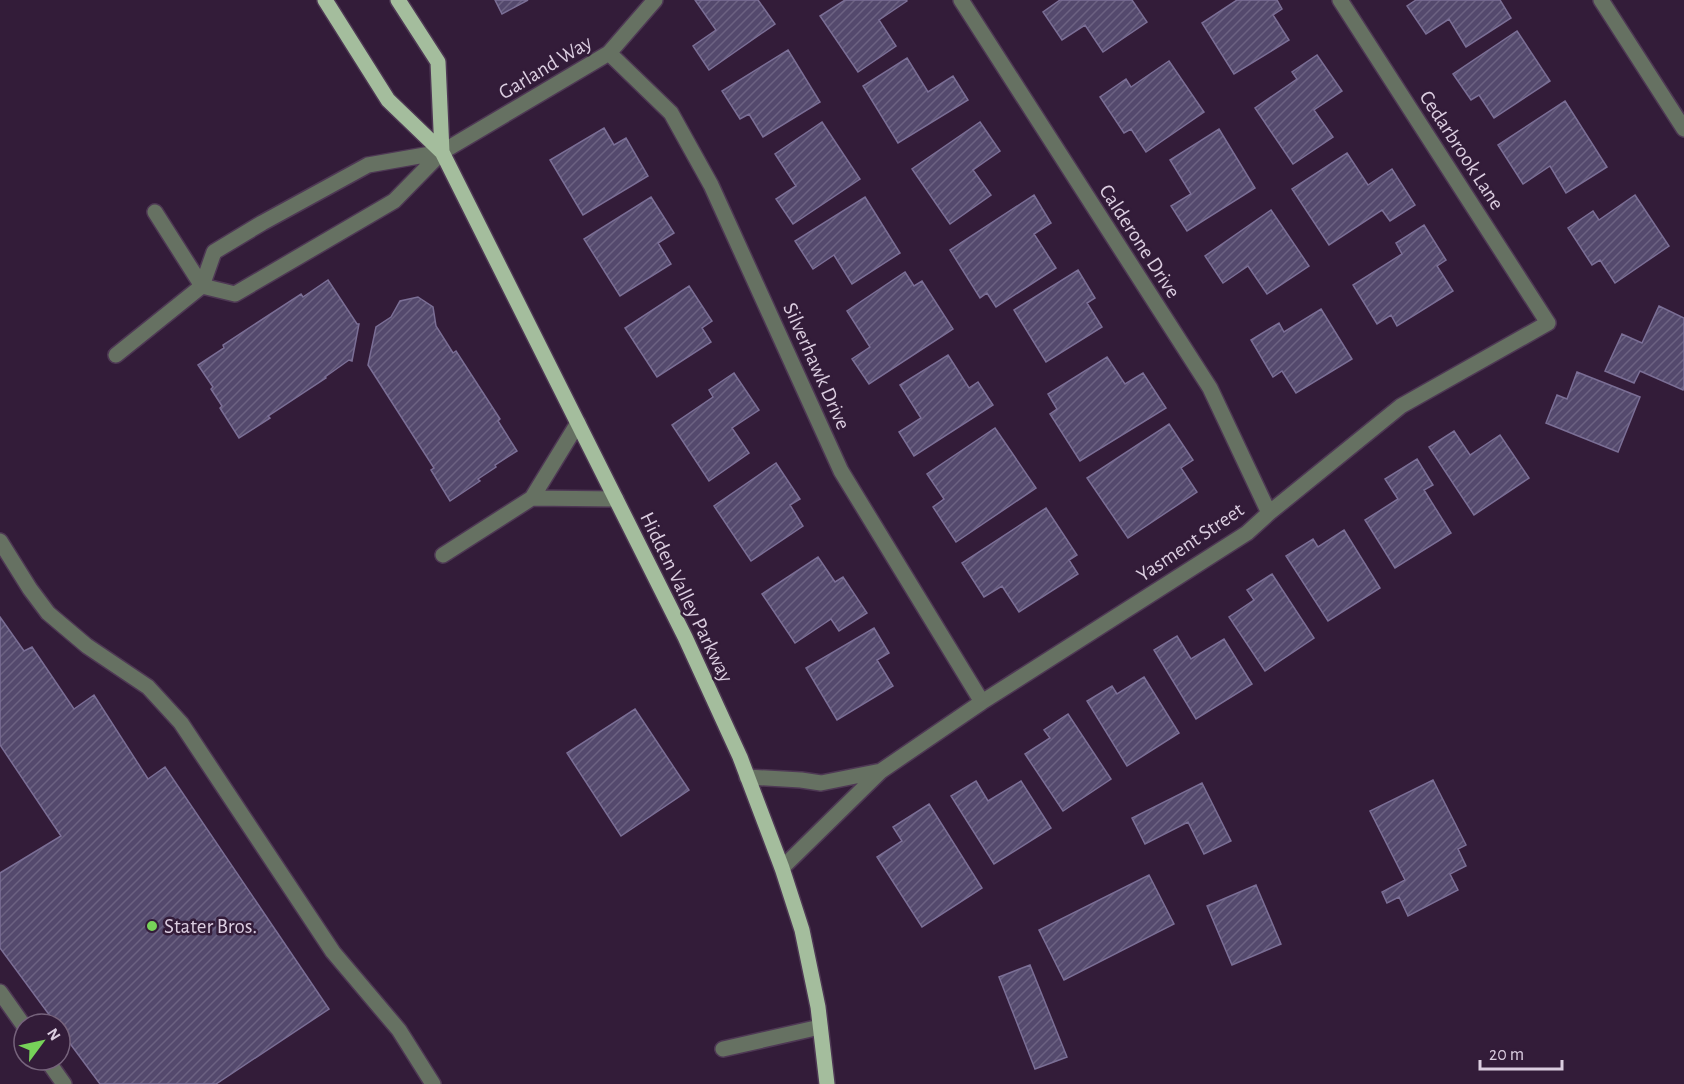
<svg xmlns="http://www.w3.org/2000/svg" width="1684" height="1084" viewBox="0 0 1684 1084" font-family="'Alegreya Sans',sans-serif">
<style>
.building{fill:url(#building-hatch);stroke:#7b6f96;stroke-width:1.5}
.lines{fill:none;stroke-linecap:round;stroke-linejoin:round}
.minor-casing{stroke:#4e3854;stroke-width:18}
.major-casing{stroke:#4e3854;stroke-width:18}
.minor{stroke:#667162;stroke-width:15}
.major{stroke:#a4bd9d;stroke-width:15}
.poi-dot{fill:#77d259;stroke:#331c39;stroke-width:2}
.labels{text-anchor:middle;stroke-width:5;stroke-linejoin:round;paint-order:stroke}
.street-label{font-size:21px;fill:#dbcde0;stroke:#331c39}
.poi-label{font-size:21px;fill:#dbcde0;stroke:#331c39;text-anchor:start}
</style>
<defs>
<pattern id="building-hatch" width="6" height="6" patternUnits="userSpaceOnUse" patternTransform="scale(1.5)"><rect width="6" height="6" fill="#54496d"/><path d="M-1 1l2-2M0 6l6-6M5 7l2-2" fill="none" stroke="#6c6282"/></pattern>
</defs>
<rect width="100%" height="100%" fill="#331c39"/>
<!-- building -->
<path class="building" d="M495 0H528L502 14Z
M695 0H758L775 24 709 70 693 46 716 30Z
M845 0H906L907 1 879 20 896 46 858 72 820 16Z
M1060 0H1132L1147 22 1103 52 1085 25 1062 40 1043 12Z
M1237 0H1277L1282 9 1273 15 1289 40 1234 74 1202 23Z
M1416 0H1500L1511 18 1466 47 1449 19 1426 34 1407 6Z
M1517 31 1550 81 1494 118 1479 95 1471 100 1453 74Z
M788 50 820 102 763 137 749 114 740 119 722 91Z
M1317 55 1342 91 1314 110 1333 137 1293 164 1255 108 1297 79 1292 72Z
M907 58 928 92 953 76 968 100 898 143 863 86Z
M1169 61 1204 112 1146 152 1131 129 1124 133 1100 97 1126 79 1131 87Z
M1565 101 1607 167 1566 193 1550 166 1523 184 1498 145Z
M822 122 860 179 793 224 776 199 796 186 775 154Z
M980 122 1000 151 973 170 991 195 950 224 912 169Z
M604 128 614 145 626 138 648 176 583 215 550 160Z
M1219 129 1255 188 1187 231 1171 206 1191 194 1170 160Z
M1347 153 1368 185 1392 169 1415 205 1390 221 1382 210 1329 245 1292 189Z
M1034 195 1051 223 1034 234 1056 268 996 307 987 293 980 298 950 250Z
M1635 195 1669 246 1615 283 1600 260 1592 265 1568 228 1593 211 1599 220Z
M651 197 674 233 658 243 671 264 620 296 584 239Z
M865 197 900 253 852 284 834 255 813 269 795 241Z
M1271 210 1309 266 1267 294 1248 266 1223 283 1205 256Z
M1424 225 1446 260 1437 266 1453 291 1397 326 1391 315 1377 324 1353 285 1402 254 1396 243Z
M1078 270 1095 298 1087 303 1102 327 1046 362 1014 310Z
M905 272 914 286 922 281 953 329 869 384 852 359 870 347 847 311Z
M328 280 357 324H359L352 361 349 360 325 377 326 378 268 416 270 418 239 438 220 408 222 406 211 389 213 387 198 365 224 348 223 345 301 294 303 297Z
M689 286 712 321 702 328 711 342 657 377 625 328Z
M418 297 433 307 436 326 453 353 456 351 500 419 498 421 517 451 495 465 496 467 478 479 480 481 450 501 431 470 434 468 368 365 376 327 391 317 400 301Z
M1659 306 1684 318V387L1683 390 1640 371 1634 383 1605 371 1622 334 1642 343Z
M1321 309 1352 359 1296 393 1282 371 1273 377 1251 340 1279 323 1284 332Z
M948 355 969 388 978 382 993 405 914 456 899 432 921 418 900 385Z
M1107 357 1125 384 1143 373 1166 408 1080 461 1050 414 1057 409 1048 394Z
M1577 372 1640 397 1618 452 1546 423 1557 395 1567 399Z
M734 373 759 410 732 428 749 453 709 481 672 425 713 397 709 390Z
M1169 424 1193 460 1181 468 1197 492 1128 538 1087 478Z
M995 428 1036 488 956 542 933 507 944 499 927 474Z
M1454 431 1470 455 1500 435 1529 478 1474 515 1429 447Z
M1417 459 1433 485 1424 490 1451 533 1395 568 1365 520 1398 499 1385 479Z
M776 463 800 499 790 505 803 526 751 561 714 506Z
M1046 508 1077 555 1069 560 1078 574 1019 612 1002 586 984 597 962 563Z
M1344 530 1380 588 1328 621 1286 556 1313 539 1318 547Z
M818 557 835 582 843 577 867 613 839 631 831 619 795 643 762 594Z
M1272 574 1314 638 1265 671 1229 617 1254 600 1247 590Z
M0 617 24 651 32 647 74 709 94 695 148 779 165 767 329 1009 216 1084H100L60 1030V1024H56L0 948V873L61 836 0 745Z
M874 628 889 653 877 660 893 686 837 720 806 668Z
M1177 636 1191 659 1224 639 1252 684 1196 719 1154 650Z
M1144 677 1179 733 1127 766 1087 701 1112 686 1117 694Z
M635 709 689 790 621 836 567 753Z
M1068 714 1111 779 1063 811 1025 754 1050 738 1044 730Z
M1433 780 1466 845 1458 849 1466 866 1450 874 1458 890 1408 916 1399 897 1387 903 1382 892 1405 880 1370 811Z
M976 781 988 801 1021 781 1051 828 994 864 951 796Z
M1202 783 1231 841 1204 854 1188 822 1145 844 1132 818Z
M929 804 982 888 922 927 877 857 902 841 893 827Z
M1149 875 1174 924 1064 980 1039 930Z
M1256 885 1281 944 1232 965 1207 906Z
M1030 965 1067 1057 1035 1069 999 977Z"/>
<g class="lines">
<defs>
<path id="minor" d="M961 0 1210 388 1269 513
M1601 0 1684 129
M609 53 671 113 711 185 841 471 982 702
M155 212 202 286 235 294 394 201 442 152 609 53 655 0
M116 355 202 286 214 252 262 223 368 165 442 152
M532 498 616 499
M0 541 30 589 48 613 87 646 148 687 181 723 333 952 399 1030 433 1084
M443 555 532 498 578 423
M747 777 801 780 821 783 881 771
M782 868 881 771 982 702 1247 533 1269 513 1401 406 1548 323 1340 0
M0 992 24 1026
M723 1049 820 1027
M47 1060 64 1084"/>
<path id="major" d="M325 0 388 100 442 152 685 637 740 757 782 868 802 930 818 1007 827 1084
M398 0 438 62 442 152"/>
</defs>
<!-- minor casing -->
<use href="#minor" class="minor-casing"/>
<!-- major casing -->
<use href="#major" class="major-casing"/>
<!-- minor -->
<use href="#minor" class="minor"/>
<!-- major -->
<use href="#major" class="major"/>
</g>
<!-- markers -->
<circle class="poi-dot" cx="152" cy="926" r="6"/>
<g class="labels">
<!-- street labels -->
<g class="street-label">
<text transform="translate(545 67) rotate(-31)" y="7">Garland Way</text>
<text transform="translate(1462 150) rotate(57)" y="7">Cedarbrook Lane</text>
<text transform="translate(1140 241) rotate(57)" y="7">Calderone Drive</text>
<text transform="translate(817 366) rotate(66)" y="7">Silverhawk Drive</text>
<text transform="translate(1190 542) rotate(-34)" y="7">Yasment Street</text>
<text transform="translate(687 597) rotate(64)" y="7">Hidden Valley Parkway</text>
</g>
<!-- poi labels -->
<g class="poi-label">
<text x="164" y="933">Stater Bros.</text>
</g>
</g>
<!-- north arrow -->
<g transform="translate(42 1042) rotate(57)"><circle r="28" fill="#331c39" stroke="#76637c" stroke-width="1.5"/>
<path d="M0-4.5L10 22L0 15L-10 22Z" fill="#77d259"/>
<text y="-9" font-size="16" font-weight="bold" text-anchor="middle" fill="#dbcde0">N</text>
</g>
<!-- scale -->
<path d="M1480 1060v9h82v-9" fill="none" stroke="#dbcde0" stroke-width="3"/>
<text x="1489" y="1060" font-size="18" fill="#dbcde0" stroke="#331c39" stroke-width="4.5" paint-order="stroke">20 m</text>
</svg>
